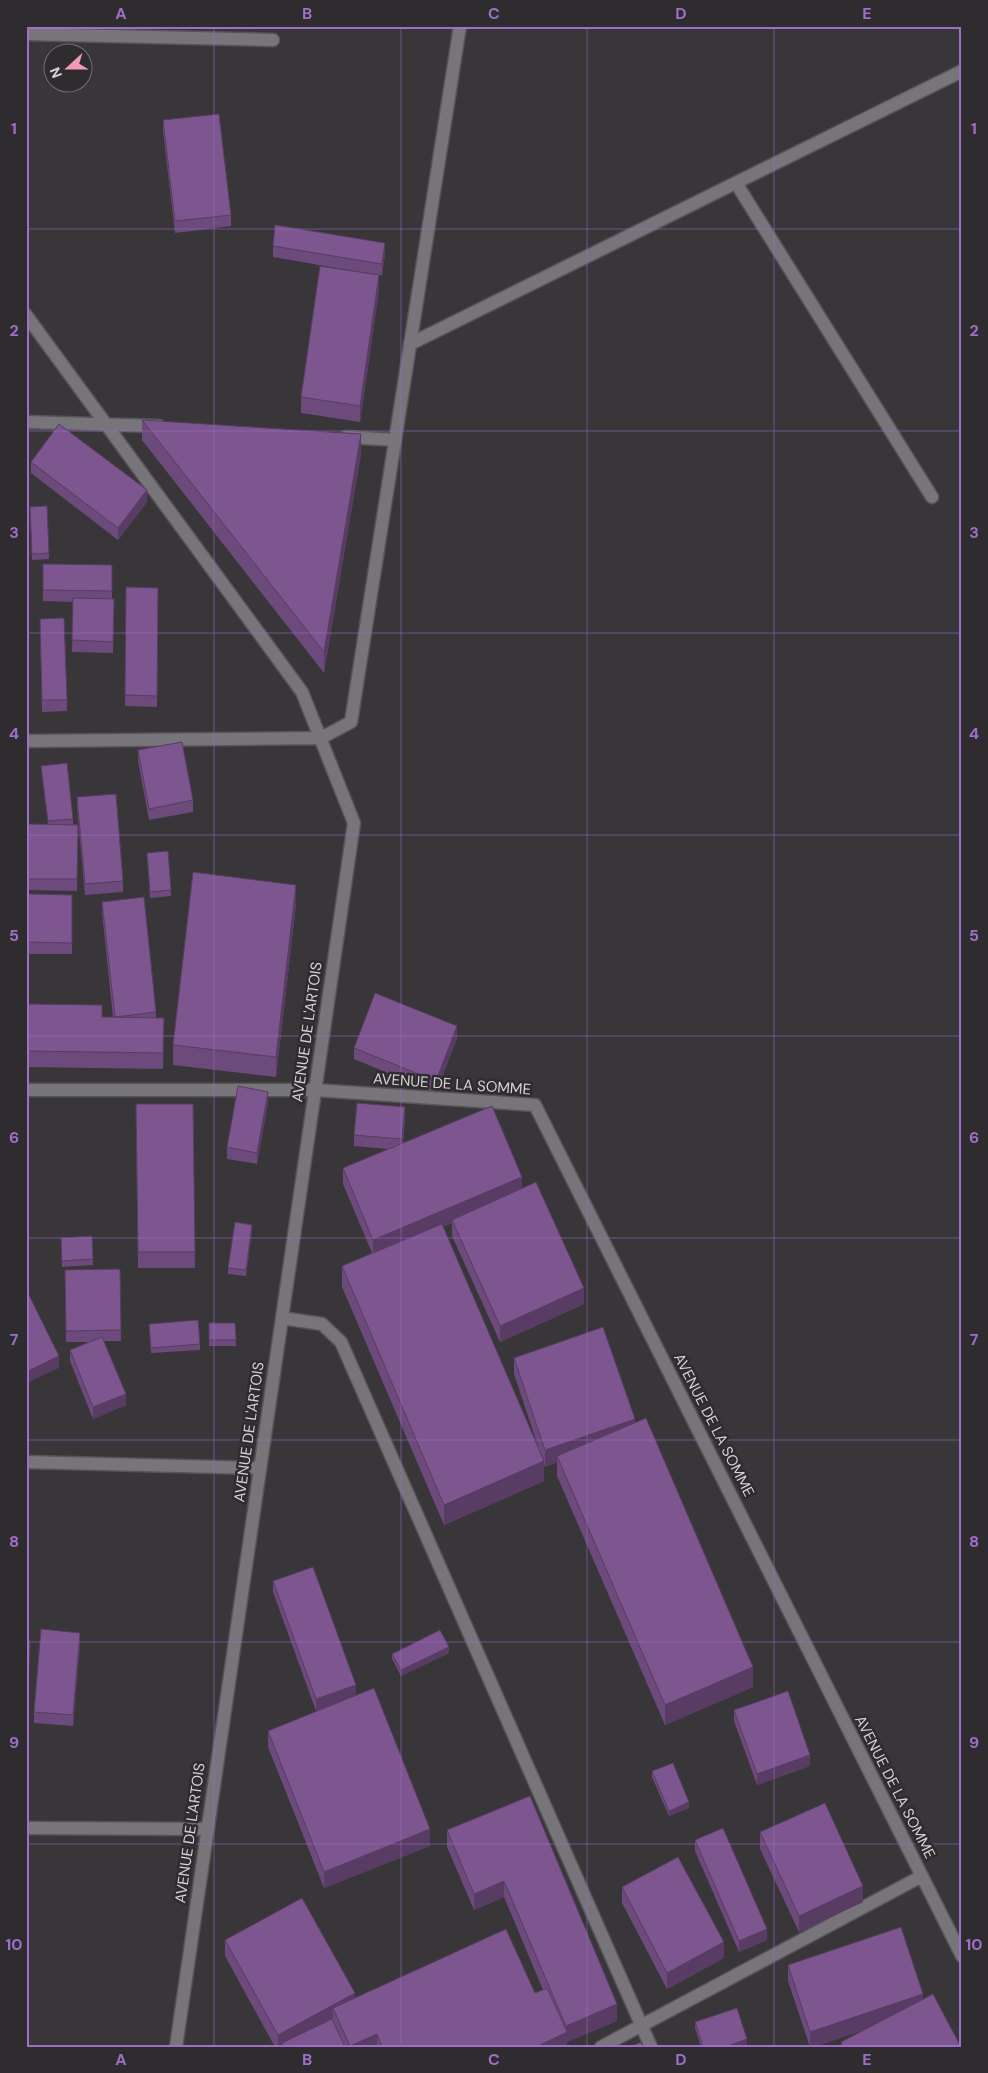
<svg xmlns="http://www.w3.org/2000/svg" width="988" height="2073" viewBox="0 0 988 2073" font-family="'DM Sans',sans-serif">
<style>
.lines{fill:none;stroke-linecap:round;stroke-linejoin:round}
.lane-casing{stroke:#555457;stroke-width:15}
.street-casing{stroke:#555457;stroke-width:15}
.lane{stroke:#777579;stroke-width:12}
.street{stroke:#777579;stroke-width:12}
.wall{fill:#6c4a7b}
.shaded-wall{fill:#583c64}
.building{fill:#7d568f;stroke:#583c64}
.grid{fill:none;stroke:#9f6fc8;stroke-width:1;stroke-opacity:0.55}
.labels{text-anchor:middle;stroke-width:5;stroke-linejoin:round;paint-order:stroke}
.street-label{font-size:15px;fill:#d4d3d5;stroke:#2e2c2f}
.neatline{fill:none;stroke:#9f6fc8;stroke-width:2}
.grid-label{font-size:16px;text-anchor:middle;font-weight:bold;fill:#9f6fc8}
</style>
<rect width="100%" height="100%" fill="#383639"/>
<g class="lines">
<defs>
<path id="lane" d="M736 183 932 497"/>
<path id="street" d="M26 34 273 40
M26 315 302 692 354 823 176 2047
M410 344 962 71
M26 422 159 426
M346 437 395 440
M26 741 321 738 351 722 460 26
M26 1090H315L535 1105 962 1956
M282 1318 322 1324 341 1342 651 2047
M26 1462 260 1468
M26 1828 207 1829
M601 2047 922 1876"/>
</defs>
<!-- lane casing -->
<use href="#lane" class="lane-casing"/>
<!-- street casing -->
<use href="#street" class="street-casing"/>
<!-- lane -->
<use href="#lane" class="lane"/>
<!-- street -->
<use href="#street" class="street"/>
</g>
<!-- wall -->
<path class="wall" d="M163 120 231 215V226L175 233 163 131Z
M273 246 385 254 382 275H379V291L360 422 301 413V397L365 273 273 257Z
M142 420 361 454 324 673 142 440Z
M31 462 147 502 118 540 31 473Z
M30 507 49 553V559L32 560Z
M43 564 112 565V599H114L113 653 72 652 73 602 43 601Z
M126 587 158 588 157 707 125 706Z
M40 630 67 700V711L42 712Z
M138 750 193 800V812L149 820 138 761Z
M41 766 73 819V824L78 825 77 891 26 890V824H48Z
M77 797 123 881V892L85 895 77 808Z
M147 853 171 890V896L150 898Z
M26 894 72 895V954H26Z
M102 902 156 1012V1018H164L163 1069 26 1067V1004L102 1017H113L102 913Z
M296 905 276 1077 173 1065V1045Z
M457 1038 436 1093 354 1059V1048Z
M268 1103 257 1164 227 1159V1147Z
M136 1104H193L195 1268H138Z
M405 1119 403 1143 522 1188 584 1304 500 1342 452 1236V1223L443 1227 539 1449 514 1374V1358L635 1422 753 1687 665 1725 557 1476V1462L545 1467 544 1464V1481L444 1525 342 1287V1266L372 1253 343 1184V1168L388 1149 354 1146V1135Z
M252 1231 246 1276 228 1274V1268Z
M61 1243 93 1259V1265L62 1267Z
M120 1269 121 1341H104L126 1405 93 1419 70 1361V1350L91 1342H66L65 1270Z
M209 1323H235L236 1346H209Z
M149 1324 200 1344V1350L151 1353Z
M273 1581 356 1695 430 1846 324 1888 268 1747V1731L335 1704 316 1711 273 1592Z
M80 1644 73 1726 34 1723V1712Z
M449 1653 401 1676 392 1659V1654Z
M734 1710 810 1766 757 1785 734 1721Z
M652 1771 689 1808 669 1816 652 1777Z
M530 1796 617 2021 567 2042V2047H275L225 1956V1940L355 1998 535 1993 543 1990 504 1897 474 1910 447 1847V1830Z
M760 1832 863 1902 799 1932 760 1849Z
M695 1840 767 1940 739 1952 695 1851Z
M622 1887 724 1958 667 1989 622 1903Z
M788 1965 923 1999 961 2047H841V2042L866 2029 814 2047H810L788 1981Z
M695 2022 747 2045 742 2047H701L695 2028Z"/>
<!-- shaded-wall -->
<path class="shaded-wall" d="M385 243V254L382 275V264Z
M379 275V291L360 422V406Z
M361 434V454L324 673V652Z
M147 490V502L118 540V528Z
M28 617V628L26 653V642Z
M296 885V905L276 1077V1057Z
M457 1026V1038L436 1093V1081Z
M268 1092V1103L257 1164V1153Z
M405 1107V1119L402 1151V1139Z
M522 1177V1193L452 1220V1223L373 1256V1240Z
M252 1225V1231L246 1276V1270Z
M584 1288V1304L500 1342V1326Z
M59 1356V1368L26 1383V1372Z
M126 1394V1405L93 1419V1407Z
M635 1419V1435L557 1456V1462L545 1467V1450Z
M544 1461V1481L444 1525V1505Z
M80 1633V1644L73 1726V1715Z
M449 1647V1653L401 1676V1670Z
M753 1667V1687L665 1725V1705Z
M356 1685V1696L316 1711V1699Z
M810 1755V1766L757 1785V1774Z
M689 1802V1808L669 1816V1811Z
M430 1829V1846L324 1888V1872Z
M504 1881V1897L474 1910V1894Z
M863 1886V1902L799 1932V1916Z
M767 1929V1940L739 1952V1941Z
M724 1942V1958L667 1989V1973Z
M355 1993V2009L333 2008V2021L282 2043V2047H278V2035Z
M923 1994V2010L814 2047H810V2032Z
M617 2004V2021L567 2042V2047H536L566 2033V2026Z
M377 2034V2047H350V2046Z
M747 2039V2045L742 2047H725Z"/>
<!-- building -->
<path class="building" d="M219 114 231 215 175 221 163 120Z
M275 225 385 243 382 264 273 246Z
M320 266 379 275 360 406 301 397Z
M142 420 361 434 324 652Z
M59 424 147 490 118 528 31 462Z
M47 506 49 553 32 554 30 507Z
M43 564 112 565V591L43 590Z
M126 587 158 588 157 696 125 695Z
M73 598 114 599 113 642 72 640Z
M26 617H28L26 642Z
M64 618 67 700H42L40 619Z
M182 742 193 800 149 809 138 750Z
M67 763 73 819 48 821 41 766Z
M116 794 123 881 85 884 77 797Z
M26 824 78 825 77 879H26Z
M168 851 171 890 150 892 147 853Z
M193 872 296 885 276 1057 173 1045Z
M26 894 72 895V943L26 942Z
M144 897 156 1012 115 1017 102 902Z
M375 993 457 1026 436 1081 354 1048Z
M26 1004 102 1005V1017L164 1018 163 1053 26 1051Z
M238 1086 268 1092 257 1153 227 1147Z
M357 1103 405 1107 402 1139 354 1135Z
M136 1104H193L195 1252H138Z
M492 1106 522 1177 373 1240 343 1168Z
M536 1182 584 1288 500 1326 452 1220Z
M235 1222 252 1225 246 1270 228 1268Z
M442 1224 544 1461 444 1505 342 1266Z
M92 1236 93 1259 62 1261 61 1238Z
M120 1269 121 1330 66 1331 65 1270Z
M26 1289 59 1356 26 1372Z
M198 1320 200 1344 151 1348 149 1324Z
M209 1323H235L236 1340H209Z
M603 1327 635 1419 545 1450 514 1358Z
M102 1337 126 1394 93 1407 70 1350Z
M646 1418 753 1667 665 1705 557 1456Z
M313 1567 356 1685 316 1699 273 1581Z
M41 1629 80 1633 73 1715 34 1712Z
M440 1630 449 1647 401 1670 392 1654Z
M26 1641H30L27 1706H26Z
M374 1688 430 1829 324 1872 268 1731Z
M788 1691 810 1755 757 1774 734 1710Z
M673 1763 689 1802 669 1811 652 1771Z
M530 1796 617 2004 566 2026 504 1881 474 1894 447 1830Z
M825 1803 863 1886 799 1916 760 1832Z
M723 1828 767 1929 739 1941 695 1840Z
M678 1857 724 1942 667 1973 622 1887Z
M302 1898 355 1993 278 2035 225 1940Z
M901 1927 923 1994 810 2032 788 1965Z
M506 1929 535 1993 547 1988 567 2032 536 2047H382L377 2034 350 2046 333 2008Z
M933 1994 961 2047H844L841 2042Z
M737 2008 747 2039 725 2047H703L695 2022Z
M332 2019 345 2047H283L282 2043Z
M641 2042 643 2047H630Z"/>
<!-- grid -->
<path class="grid" d="M214 26V2047M401 26V2047M587 26V2047M774 26V2047M26 229H962M26 431H962M26 633H962M26 835H962M26 1036H962M26 1238H962M26 1440H962M26 1642H962M26 1844H962"/>
<g class="labels">
<!-- street labels -->
<g class="street-label">
<text transform="translate(307 1032) rotate(-82)" y="5">AVENUE DE L'ARTOIS</text>
<text transform="translate(452 1084) rotate(4)" y="5">AVENUE DE LA SOMME</text>
<text transform="translate(714 1425) rotate(63)" y="5">AVENUE DE LA SOMME</text>
<text transform="translate(249 1432) rotate(-82)" y="5">AVENUE DE L'ARTOIS</text>
<text transform="translate(895 1787) rotate(63)" y="5">AVENUE DE LA SOMME</text>
<text transform="translate(190 1833) rotate(-82)" y="5">AVENUE DE L'ARTOIS</text>
</g>
</g>
<!-- border -->
<rect width="988" height="2073" fill="none" stroke="#2e2c2f" stroke-width="55"/>
<!-- north arrow -->
<g transform="translate(68 68) rotate(249)"><circle r="24" fill="#2e2c2f" stroke="#706f71"/>
<path d="M0-4L9 19L0 12L-9 19Z" fill="#f09ab6"/>
<text y="-8" font-size="14" font-weight="bold" text-anchor="middle" fill="#d4d3d5">N</text>
</g>
<rect x="28" y="28" width="932" height="2018" class="neatline"/>
<g class="grid-label">
<text x="121" y="19">A</text>
<text x="307" y="19">B</text>
<text x="494" y="19">C</text>
<text x="681" y="19">D</text>
<text x="867" y="19">E</text>
<text x="14" y="134">1</text>
<text x="974" y="134">1</text>
<text x="14" y="336">2</text>
<text x="974" y="336">2</text>
<text x="14" y="538">3</text>
<text x="974" y="538">3</text>
<text x="14" y="739">4</text>
<text x="974" y="739">4</text>
<text x="14" y="941">5</text>
<text x="974" y="941">5</text>
<text x="14" y="1143">6</text>
<text x="974" y="1143">6</text>
<text x="14" y="1345">7</text>
<text x="974" y="1345">7</text>
<text x="14" y="1547">8</text>
<text x="974" y="1547">8</text>
<text x="14" y="1748">9</text>
<text x="974" y="1748">9</text>
<text x="14" y="1950">10</text>
<text x="974" y="1950">10</text>
<text x="121" y="2065">A</text>
<text x="307" y="2065">B</text>
<text x="494" y="2065">C</text>
<text x="681" y="2065">D</text>
<text x="867" y="2065">E</text>
</g>
</svg>
